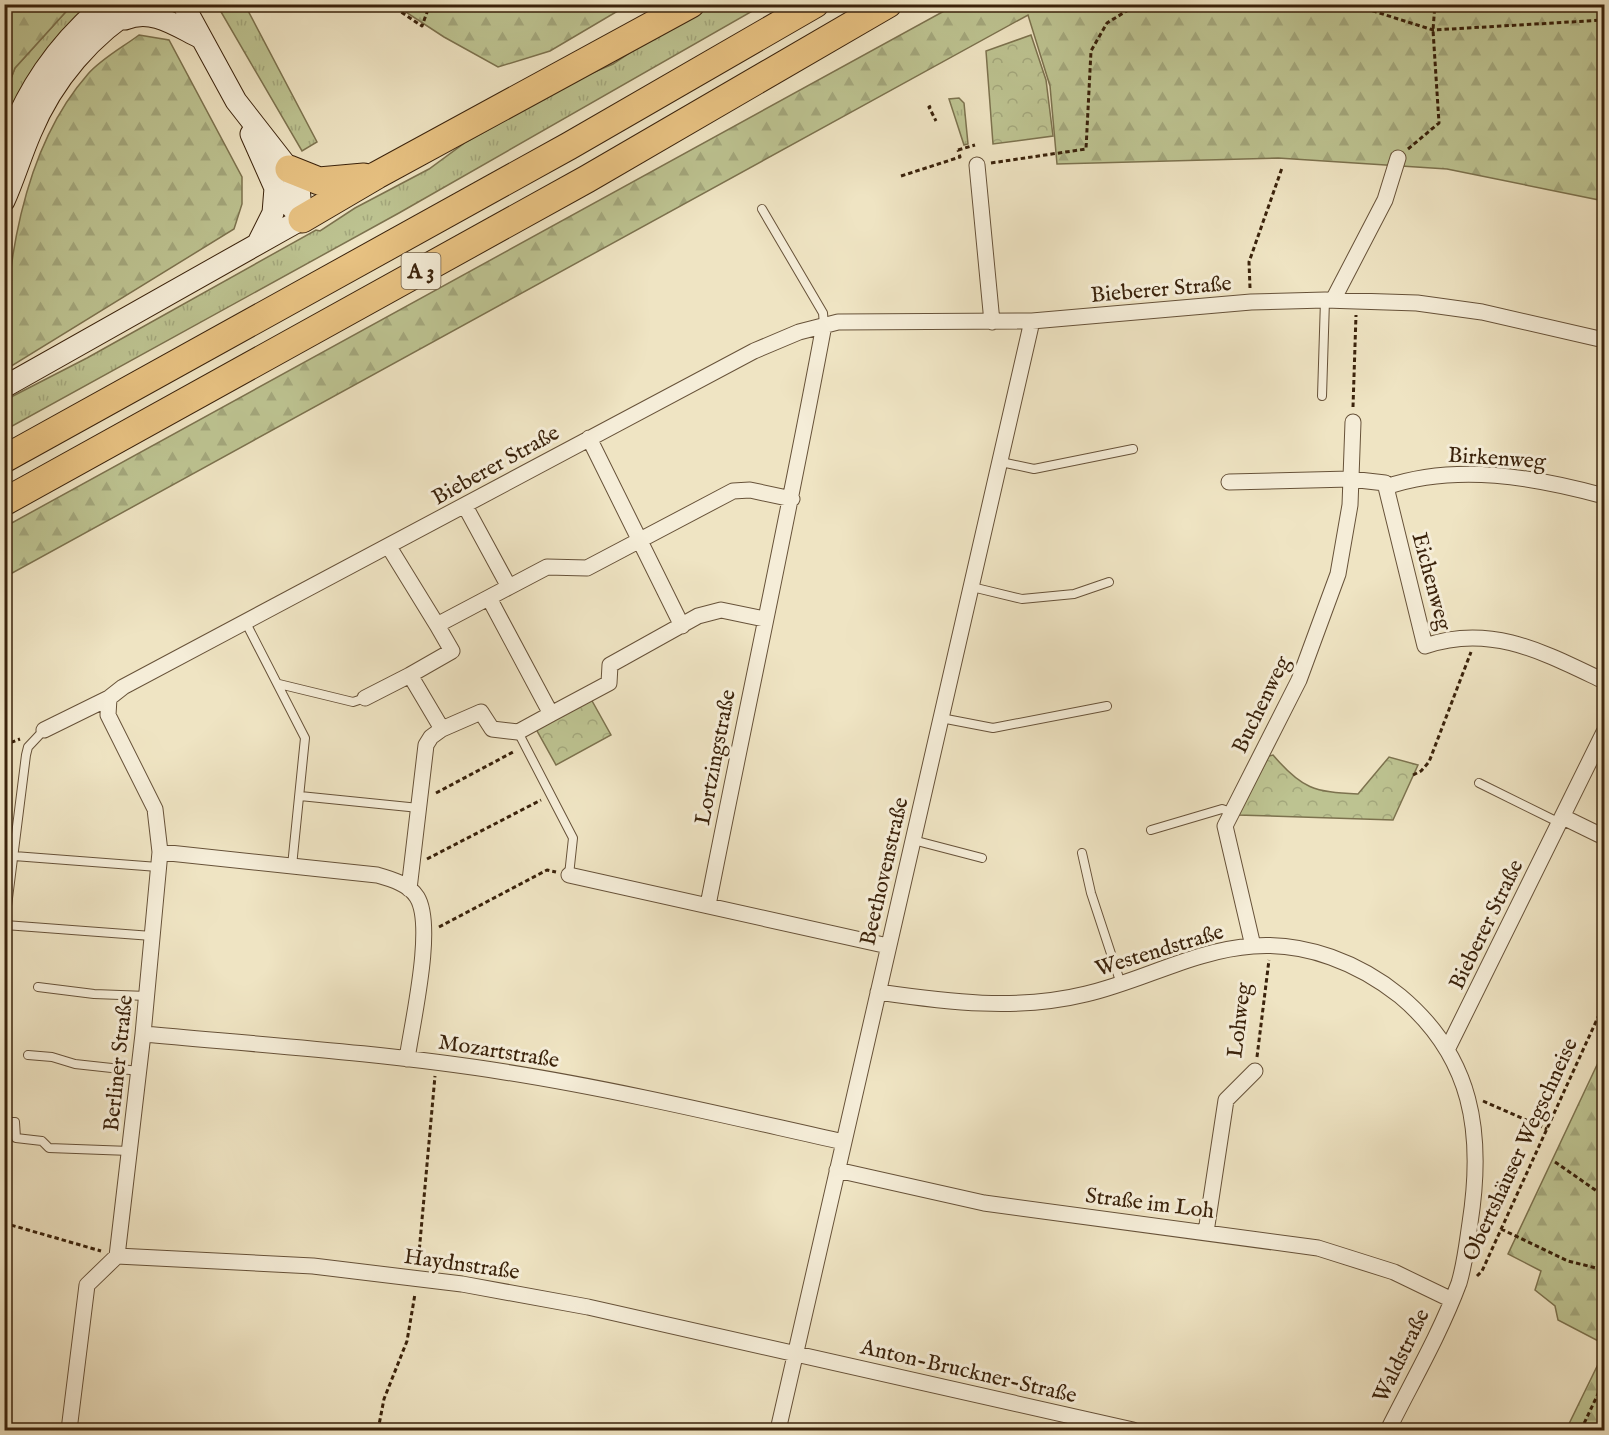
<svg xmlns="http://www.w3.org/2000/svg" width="1609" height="1435" viewBox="0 0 1609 1435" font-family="'IM FELL English',serif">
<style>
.grass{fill:url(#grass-tufts);stroke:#7c724e;stroke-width:1.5}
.forest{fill:url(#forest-firs);stroke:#7c724e;stroke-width:1.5}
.park{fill:url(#park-crowns);stroke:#7c724e;stroke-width:1.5}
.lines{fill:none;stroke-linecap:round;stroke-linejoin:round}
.lane-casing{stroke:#675239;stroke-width:10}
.street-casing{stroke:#675239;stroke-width:17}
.secondary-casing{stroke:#3a220b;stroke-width:23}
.highway-casing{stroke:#3a220b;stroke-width:29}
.path{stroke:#3a220b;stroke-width:3;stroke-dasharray:4.5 3;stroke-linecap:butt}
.lane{stroke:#f5edd8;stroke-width:8}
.street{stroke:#f5edd8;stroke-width:15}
.secondary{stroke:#f5edd8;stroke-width:21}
.highway{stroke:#e8c282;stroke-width:27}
.labels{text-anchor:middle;stroke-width:6;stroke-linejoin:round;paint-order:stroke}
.shield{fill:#f5edd8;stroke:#725f48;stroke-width:1.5}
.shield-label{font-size:21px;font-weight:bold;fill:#3a220b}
.street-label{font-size:22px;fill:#3a220b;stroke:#f5edd8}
</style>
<defs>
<pattern id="grass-tufts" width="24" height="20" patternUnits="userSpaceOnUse" patternTransform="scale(1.5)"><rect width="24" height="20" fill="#bdc391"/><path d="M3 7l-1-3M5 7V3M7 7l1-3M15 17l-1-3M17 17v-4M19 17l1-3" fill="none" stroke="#a3a77c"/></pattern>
<pattern id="forest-firs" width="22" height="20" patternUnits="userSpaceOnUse" patternTransform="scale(1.5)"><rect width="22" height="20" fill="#bdc391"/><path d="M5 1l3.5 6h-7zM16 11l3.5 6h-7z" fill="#a3a77c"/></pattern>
<pattern id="park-crowns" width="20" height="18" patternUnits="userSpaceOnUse" patternTransform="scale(1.5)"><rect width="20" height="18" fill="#bdc391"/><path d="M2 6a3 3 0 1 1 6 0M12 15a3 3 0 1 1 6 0" fill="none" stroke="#a3a77c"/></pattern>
</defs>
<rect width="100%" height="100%" fill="#efe4c3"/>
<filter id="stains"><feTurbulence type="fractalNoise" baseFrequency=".00333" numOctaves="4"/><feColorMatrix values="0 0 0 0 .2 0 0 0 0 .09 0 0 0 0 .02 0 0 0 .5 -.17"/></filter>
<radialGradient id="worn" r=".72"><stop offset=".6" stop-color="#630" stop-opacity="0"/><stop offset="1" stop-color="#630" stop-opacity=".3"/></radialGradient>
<!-- grass -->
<path class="grass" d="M72 5H89C51 37 26 78 5 122V94L15 68Z
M217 5H245L317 142 302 151Z
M712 5H763L399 213 5 430V402L13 396 87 358 316 230 320 231 355 208 429 169 466 142 585 76 613 64 646 42Z
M959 98 964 103 968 144 964 145 949 99Z"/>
<!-- forest -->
<path class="forest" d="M8 5H72L15 68 5 94 4 16Z
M395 5H628L550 51 498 67 444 37Z
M955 5H1604V201L1447 169 1278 158 1057 164 1050 86 1028 15 5 577V543L8 525Z
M139 35 169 40 242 177V204L234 229 5 370C4 273 21 150 88 74 101 59 123 47 139 35Z
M1604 1050V1344L1558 1320 1555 1306 1535 1290 1541 1271 1508 1254Z
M1604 1352V1430H1566Z"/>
<!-- park -->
<path class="park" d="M1031 35 1046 80 1053 136 993 144 986 51Z
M591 699 611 735 556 765 536 729Z
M1273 755C1302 789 1314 792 1358 794L1389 757 1418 765 1393 820 1238 815 1269 756Z"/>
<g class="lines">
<defs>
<path id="lane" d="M762 209 823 313 824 325
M1322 396 1325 300
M1001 462 1034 469 1133 449
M972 587 1022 599 1074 594 1109 582
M246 623 305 738 292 866
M279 684 353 702 365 698
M941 718 993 728 1107 706
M518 732 573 838 569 875
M1479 783 1560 823
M300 796 419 808
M1151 830 1222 809 1231 812
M913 840 982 858
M1082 853 1091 893 1121 984
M14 856 158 867
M5 925 152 936
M4 930 26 755 28 747 44 730
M38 987 94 994 147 996
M28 1055 52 1057 75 1064 139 1071
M4 1122H15L16 1138 42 1141 49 1148 130 1151
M4 1427 28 1430"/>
<path id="street" d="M977 165 992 322
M1333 300 1385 200 1398 158
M589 438 682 626
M1229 482 1350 479 1385 483 1386 487
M1386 487 1425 646C1491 623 1545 653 1604 681
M1386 487C1457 463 1534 477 1604 496
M389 547 437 625 509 587 465 506
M509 587 547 567 587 568 733 491 750 490 792 499
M437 625 452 651 410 675 442 729 481 712 492 729 518 732 551 714 489 598
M365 698 410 675
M551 714 609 683 610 665 698 616 721 610 764 619
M44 730 109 698 123 687 754 351 799 332 838 322 1032 321 1251 302 1325 300 1417 303 1482 312 1604 340
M1563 817 1604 837
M160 852 377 875C391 879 409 884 417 897 435 926 412 1023 407 1059
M569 875 888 946
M409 889 426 745 431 737 442 729
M708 905C746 711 788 519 824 325
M1253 946 1225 826 1299 680 1338 574 1350 505 1353 422
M878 992C947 1002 1017 1011 1086 994 1142 981 1195 950 1253 946 1306 942 1359 963 1400 996 1473 1057 1484 1133 1470 1223 1467 1243 1465 1263 1459 1283 1440 1334 1412 1382 1388 1430
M143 1034C264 1045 385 1053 505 1072 619 1090 731 1117 844 1142
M1447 1050 1604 732
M837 1170 984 1203 1318 1248 1394 1272 1452 1300
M1206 1232 1226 1100 1255 1071
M117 1256 313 1266 462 1284 588 1307 1133 1430
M69 1430 87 1285 117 1256 143 1034 160 852 155 809 108 715 109 698
M778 1430 1032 321"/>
<path id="secondary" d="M183 4 236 101 289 169 299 188 302 219
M125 19C152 8 175 25 199 37
M251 134 275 188 302 219
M4 150C26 91 56 45 105 4
M4 201C14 179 21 155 31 132 53 79 92 34 141 4
M259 241 273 213 275 188
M4 387 302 219"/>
<path id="highway" d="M289 169 319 181 364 177
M302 219 377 175 691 4
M4 459 569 146 815 4
M4 502 587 179 888 4"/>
</defs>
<!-- lane casing -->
<use href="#lane" class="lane-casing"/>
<!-- street casing -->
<use href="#street" class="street-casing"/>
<!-- secondary casing -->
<use href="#secondary" class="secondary-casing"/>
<!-- highway casing -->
<use href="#highway" class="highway-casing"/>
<!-- path -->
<path class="path" d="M389 4 422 26 430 4
M1351 4 1433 30 1604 20
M931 106 929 107 936 121
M1408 149 1439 123 1433 30 1435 4
M958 150 975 145
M991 163 1086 149 1091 51 1107 23 1138 4
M901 176 960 157 958 150
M1250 288 1249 262 1282 168
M1353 407 1356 315
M4 745 20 739
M1413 775 1421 771 1429 762 1471 652
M436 793 515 751
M427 859 541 800
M439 927 547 870 556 872
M1257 1057 1269 960
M1483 1101 1547 1129
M1555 1162 1604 1196
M4 1223 101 1251
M1501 1229 1568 1261 1604 1270
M418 1264 435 1076
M1477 1276 1482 1271 1604 1004
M378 1430 384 1399 407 1341 415 1294
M1581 1430 1604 1381"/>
<!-- lane -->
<use href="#lane" class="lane"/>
<!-- street -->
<use href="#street" class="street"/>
<!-- secondary -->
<use href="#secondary" class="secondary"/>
<!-- highway -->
<use href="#highway" class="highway"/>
</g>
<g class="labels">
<!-- shield labels -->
<rect class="shield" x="401.5" y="253" width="39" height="36" rx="4.5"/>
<g class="shield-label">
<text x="421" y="278">A 3</text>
</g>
<!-- street labels -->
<g class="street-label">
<text transform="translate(1161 288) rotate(-5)" y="8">Bieberer Straße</text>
<text transform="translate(1497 457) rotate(4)" y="8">Birkenweg</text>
<text transform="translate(495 464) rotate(-29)" y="8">Bieberer Straße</text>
<text transform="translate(1433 581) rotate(75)" y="8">Eichenweg</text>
<text transform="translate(1260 704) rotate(-64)" y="8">Buchenweg</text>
<text transform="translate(714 757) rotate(-79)" y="8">Lortzingstraße</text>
<text transform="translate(883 871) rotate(-77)" y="8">Beethovenstraße</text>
<text transform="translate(1485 924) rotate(-64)" y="8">Bieberer Straße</text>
<text transform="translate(1159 949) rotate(-17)" y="8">Westendstraße</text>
<text transform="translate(1238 1020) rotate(-83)" y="8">Lohweg</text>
<text transform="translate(499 1050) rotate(9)" y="8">Mozartstraße</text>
<text transform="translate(117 1063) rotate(-84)" y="8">Berliner Straße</text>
<text transform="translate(1519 1149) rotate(-65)" y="8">Obertshäuser Wegschneise</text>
<text transform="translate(1150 1202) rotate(7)" y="8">Straße im Loh</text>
<text transform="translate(462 1263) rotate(8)" y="8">Haydnstraße</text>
<text transform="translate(1400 1355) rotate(-64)" y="8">Waldstraße</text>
<text transform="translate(969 1370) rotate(13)" y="8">Anton-Bruckner-Straße</text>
</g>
</g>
<!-- margin -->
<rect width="1609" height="1435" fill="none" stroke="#efe4c3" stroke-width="24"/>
<rect x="6" y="6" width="1597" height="1423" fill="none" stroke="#3a220b" stroke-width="3"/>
<rect x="12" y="12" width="1585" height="1411" fill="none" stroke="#3a220b" stroke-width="1.5"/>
<rect width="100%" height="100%" filter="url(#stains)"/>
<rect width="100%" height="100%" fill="url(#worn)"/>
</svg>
